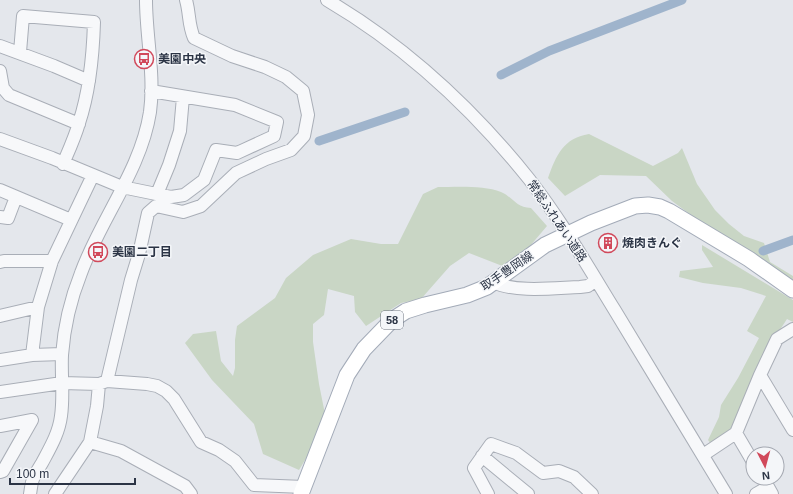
<svg xmlns="http://www.w3.org/2000/svg" width="793" height="494" viewBox="0 0 793 494" font-family="Helvetica,'Noto Sans JP',sans-serif">
<style>
.green{fill:#c9d6c5}
.lines{fill:none;stroke-linecap:round;stroke-linejoin:round}
.canal{stroke:#9fb4cc;stroke-width:9}
.minor-casing{stroke:#a9aeb7;stroke-width:14}
.major-casing{stroke:#a3abb8;stroke-width:17}
.minor{stroke:#f7f8fa;stroke-width:12}
.major{stroke:#fff;stroke-width:15}
.labels{text-anchor:middle;stroke-width:3;stroke-linejoin:round;paint-order:stroke}
.shield{fill:#f4f6f9;stroke:#676e7b;stroke-width:1}
.shield-label{font-size:11px;font-weight:bold;fill:#2b3445}
.poi-label{font-size:12px;font-weight:bold;fill:#2b3445;stroke:#f4f6f9;text-anchor:start}
.street-label{font-size:12px;fill:#2b3445;stroke:#f4f6f9}
</style>
<rect width="100%" height="100%" fill="#e4e7ec"/>
<!-- green -->
<path class="green" d="M589 134 653 166 678 153 682 148 697 184 715 210 729 224 744 236 764 243 770 262 793 276V282L691 215 672 201 646 176 600 175 565 196 548 178C556 156 563 138 589 134Z
M438 187C456 187 484 185 501 192 513 197 516 208 531 208L547 226 530 246 505 267 469 253 450 266 421 299 401 303 366 326 355 312 354 296 328 289 324 315 313 324V342L319 384 325 414 319 437 299 470 263 454 254 424 212 380 185 343 193 334 216 331 221 361 233 376 235 368V340L237 326 275 298 286 278 313 255 351 239 381 244H398L423 194Z
M702 245 793 300V322L787 319 770 345 729 432 711 444 708 440 719 417 721 405 738 378 759 338 747 331 766 296 741 288 703 283 679 277 680 271 713 267 702 250Z"/>
<g class="lines">
<!-- canal -->
<path class="canal" d="M501 75 549 51 682 0
M319 141 405 112
M763 251 793 240"/>
<defs>
<path id="minor" d="M327 0C405 46 473 109 529 179 561 220 587 265 614 309 651 371 689 432 726 494
M0 46 54 66 89 81
M20 52 23 16 94 22C93 56 90 90 79 123 75 137 69 150 63 164
M0 71 3 88 9 95 79 124
M0 139 52 158 122 187 171 197 184 195 204 180 216 150 237 153 274 136 277 122 235 105 151 91
M0 190 71 220
M157 194 169 165 180 131 183 97
M0 217 8 218 16 197
M0 262 4 261H52
M493 282C516 293 554 288 580 287L588 286 596 280
M0 316 38 307
M32 355 38 307 52 261 93 175
M0 360 32 355 62 354
M760 375 793 430
M107 381 131 280 139 254 148 213 156 206 183 212 201 206 236 173 266 159 291 150 304 136 308 115 303 91 286 77 265 67 232 56 194 38C188 24 190 14 186 0
M0 392 62 383 99 384 107 381 147 384 157 386 166 391 174 399 201 442 219 450 235 461 254 485 304 487
M0 426 32 420 3 471 0 472
M736 433 753 462
M90 442 121 451 185 486 191 494
M703 455 736 433 760 375 777 339 793 329
M482 456 528 494
M763 478 772 494
M30 494C31 489 31 484 33 479 35 474 39 468 42 463 50 448 59 433 61 416 64 396 61 375 62 355 64 328 71 298 81 273 101 218 141 170 150 112 155 74 146 37 146 0
M55 494 90 442 97 406 99 384
M488 494 474 468 491 444 516 453 543 473 559 471 574 477 592 494
M756 494 768 487"/>
<path id="major" d="M301 494 347 375 364 349 392 320 406 311 425 305 467 295 487 287 545 245 591 223 635 206 648 205 660 207 669 211 749 259 793 290"/>
</defs>
<!-- minor casing -->
<use href="#minor" class="minor-casing"/>
<!-- major casing -->
<use href="#major" class="major-casing"/>
<!-- minor -->
<use href="#minor" class="minor"/>
<!-- major -->
<use href="#major" class="major"/>
</g>
<!-- icons -->
<defs>
<symbol id="bus-ring" viewBox="-11 -11 22 22"><circle r="9.5" fill="#f4f6f9" stroke="#d1495b" stroke-width="1.5"/><path d="M-5-6H5V4H4V6H2V4H-2V6H-4V4H-5ZM-3.5-4V0h7V-4ZM-3.5 1.2v1.5H-2V1.2ZM2 1.2v1.5H3.5V1.2Z" fill="#d1495b"/></symbol>
<symbol id="building-ring" viewBox="-11 -11 22 22"><circle r="9.5" fill="#f4f6f9" stroke="#d1495b" stroke-width="1.5"/><path d="M-4-6H4V6H1V3H-1V6H-4ZM-2.5-4.3h1.7v1.8h-1.7ZM.8-4.3h1.7v1.8H.8ZM-2.5-1h1.7V.8h-1.7ZM.8-1h1.7V.8H.8Z" fill="#d1495b"/></symbol>
</defs>
<g fill-rule="evenodd">
<use href="#bus-ring" x="133" y="48" width="22" height="22"/>
<use href="#building-ring" x="597" y="232" width="22" height="22"/>
<use href="#bus-ring" x="87" y="241" width="22" height="22"/>
</g>
<g class="labels">
<!-- shield labels -->
<rect class="shield" x="381" y="311" width="22" height="18" rx="3"/>
<g class="shield-label">
<text x="392" y="324">58</text>
</g>
<!-- poi labels -->
<g class="poi-label">
<text x="158" y="63">美園中央</text>
<text x="622" y="247">焼肉きんぐ</text>
<text x="112" y="256">美園二丁目</text>
</g>
<!-- street labels -->
<g class="street-label">
<text transform="translate(557 221) rotate(56)" y="4">常総ふれあい道路</text>
<text transform="translate(507 271) rotate(-34)" y="4">取手豊岡線</text>
</g>
</g>
<!-- north arrow -->
<g transform="translate(765 466) rotate(174)"><circle r="19" fill="#f4f6f9" stroke="#a4a8b1"/>
<path d="M0-3L7 15L0 10L-7 15Z" fill="#d1495b"/>
<text y="-6" font-size="11" font-weight="bold" text-anchor="middle" fill="#2b3445">N</text>
</g>
<!-- scale -->
<path d="M10 478v6h125v-6" fill="none" stroke="#2b3445" stroke-width="2"/>
<text x="16" y="478" font-size="12" fill="#2b3445" stroke="#f4f6f9" stroke-width="3" paint-order="stroke">100 m</text>
</svg>
